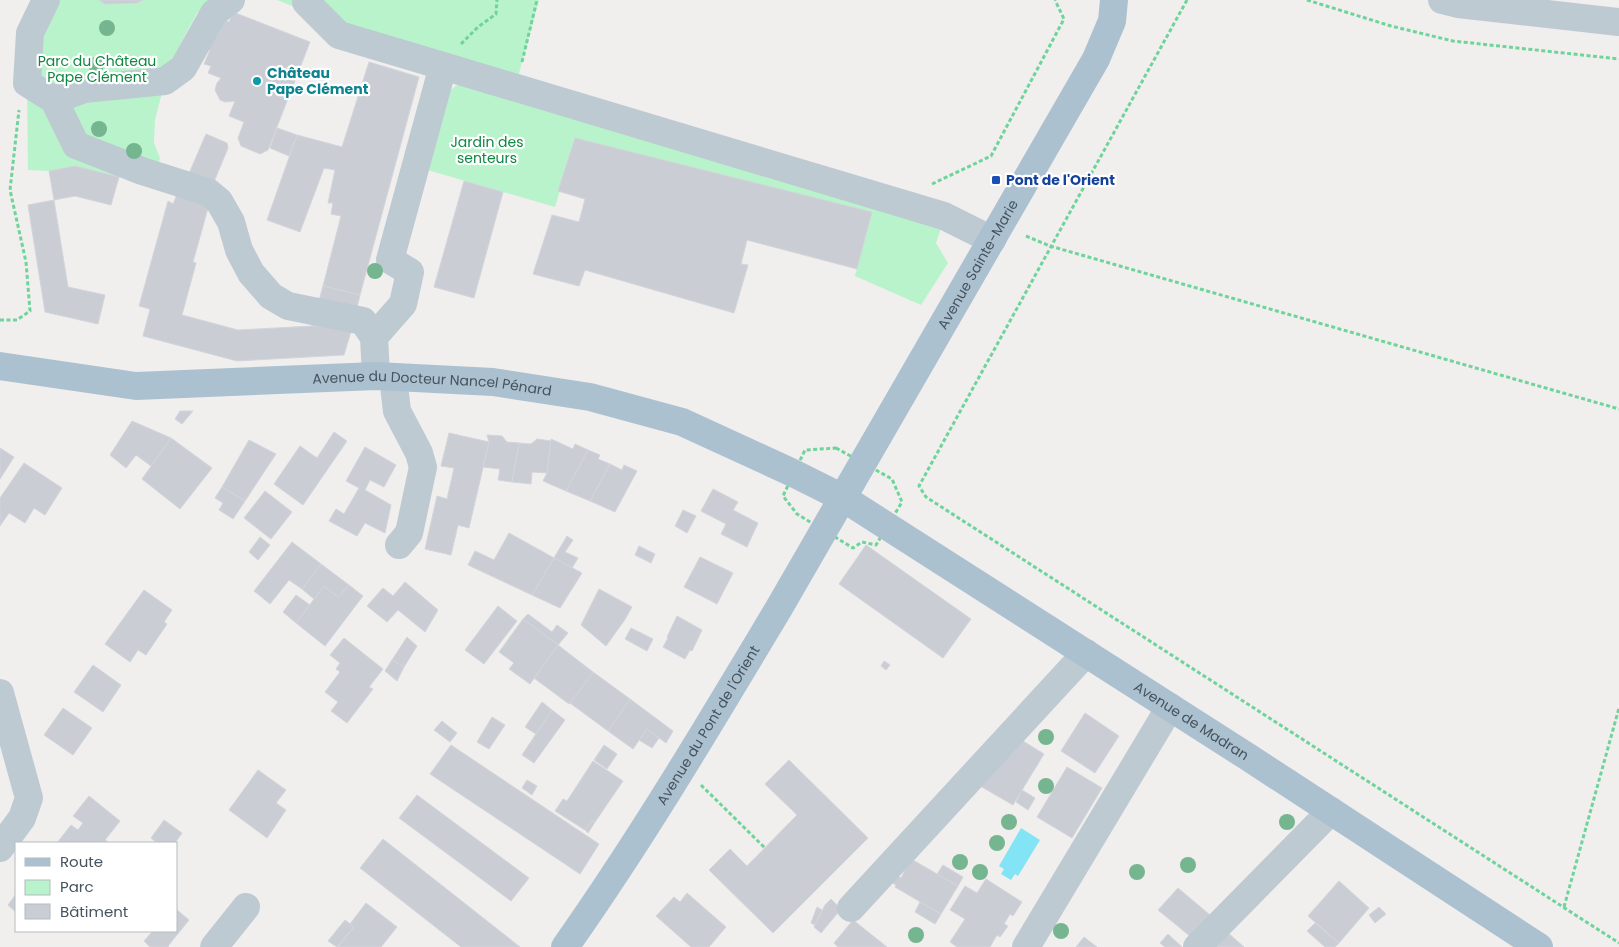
<svg xmlns="http://www.w3.org/2000/svg" width="1619" height="947" viewBox="0 0 1619 947" font-family="Poppins,sans-serif">
<style>
.green{fill:#b9f3cb}
.water{fill:#82e4f4}
.building{fill:#caced4;stroke:#d2d5db}
.lines{fill:none;stroke-linecap:round;stroke-linejoin:round}
.path{stroke:#6ed49a;stroke-width:3;stroke-dasharray:4 2.5;stroke-linecap:butt}
.minor{stroke:#becad2;stroke-width:28}
.major{stroke:#acc1d0;stroke-width:28}
.tree{fill:#75b58f}
.culture-dot{fill:#0f9aa8;stroke:#fff;stroke-width:2}
.transit-dot{fill:#1a4fb4;stroke:#fff;stroke-width:2}
.labels{text-anchor:middle;stroke-width:4.5;stroke-linejoin:round;paint-order:stroke}
.park-label{font-size:14px;fill:#0f8642;stroke:#fff}
.culture-label{font-size:14px;font-weight:bold;fill:#0d838f;stroke:#fff;text-anchor:start}
.transit-label{font-size:14px;font-weight:bold;fill:#164399;stroke:#fff;text-anchor:start}
.street-label{font-size:14px;fill:#45545e;stroke:#fff}
</style>
<rect width="100%" height="100%" fill="#f1eeee"/>
<!-- green -->
<path class="green" d="M46 0H213L197 13 169 65 155 120 154 143 160 158 157 170 119 177 75 166 49 171 28 170 27 83Z
M277 0H539L515 88 443 66Z
M461 82 943 222 936 243 948 263 921 305 855 276 872 212 575 139 555 207 424 169 447 89H452Z"/>
<!-- water -->
<path class="water" d="M1021 828 1040 840 1018 876 1015 874 1011 880 1001 874 1004 869 999 866Z"/>
<!-- building -->
<path class="building" d="M99 0H143L137 3 105 4Z
M233 12 310 42 268 150 260 154 241 146 238 138 244 122 229 116 235 101 225 102 220 100 215 90 217 83 221 78 208 73 211 66 204 64 210 50 207 48 223 19 229 22Z
M369 62 419 77 360 295 323 286 341 216 331 214 333 203H328L335 170 324 168 300 232 267 220 297 135 342 147Z
M277 128 297 135 289 156 270 148Z
M206 134 227 143 228 148 211 189 187 178Z
M575 138 872 212 857 269 747 240 741 264 748 265 734 313 585 270 579 286 533 274 552 215 579 222 585 199 558 191Z
M75 166 119 177 111 205 75 196 54 200 49 171Z
M464 181 503 192 474 298 434 287Z
M178 192 210 201 193 262 196 263 182 315 238 330 312 326 352 328 344 355 237 361 143 336 150 309 139 306 168 201 173 204Z
M54 200 68 287 105 295 98 324 45 312 28 205Z
M323 286 360 295 352 328 312 326Z
M180 411H193L182 424 175 419Z
M132 421 171 438 151 466 136 455 126 468 110 455Z
M334 432 347 441 303 505 274 484 300 446 317 458Z
M449 433 489 442 469 528 458 525 451 555 425 549 437 496 447 499 454 468 441 466Z
M487 435 502 436 507 442 519 443 512 482 498 480 500 469 483 467 489 442Z
M171 438 212 468 180 509 142 479Z
M537 439 551 441 547 473 532 472 531 484 512 482 519 443 531 444Z
M551 439 573 449 575 444 588 450 566 491 543 481 547 473Z
M249 440 276 454 245 501 222 487Z
M365 447 396 465 384 487 370 480 365 490 391 505 385 533 365 523 357 536 329 521 336 509 344 514 359 488 346 481Z
M0 448 14 457 0 479Z
M588 450 600 455 598 459 610 464 590 501 566 491Z
M24 463 62 488 45 515 34 508 25 523 9 513 0 526V498Z
M610 464 622 470 624 465 637 471 615 512 590 501Z
M222 487 245 501 233 519 219 510 223 503 215 498Z
M713 489 738 502 733 510 758 523 747 547 721 534 726 524 701 511Z
M265 491 292 512 271 539 244 518Z
M683 510 696 516 687 533 675 526Z
M509 533 554 558 532 595 468 565 475 551 494 560Z
M567 536 573 540 565 552 578 558 572 568 554 558Z
M260 537 270 545 258 560 249 552Z
M292 542 321 564 302 589 289 580 270 604 254 591Z
M866 545 971 619 943 658 839 584Z
M639 546 655 554 651 563 635 555Z
M700 557 733 573 717 604 684 587Z
M554 558 582 573 560 608 532 595Z
M321 564 349 585 338 597 324 586 314 599 302 589Z
M405 582 438 610 425 632 398 610 387 622 367 606 383 588 393 596Z
M349 585 363 596 325 646 296 623 324 586 338 597Z
M599 589 632 607 624 621 606 646 581 625Z
M144 590 172 610 164 622 167 624 146 655 138 650 130 662 105 644Z
M296 595 310 605 296 623 283 612Z
M498 606 517 621 484 664 465 650Z
M528 614 552 632 557 625 568 633 558 645 523 619Z
M677 616 702 630 692 651 690 650 685 659 663 647 668 638 667 637Z
M523 619 558 645 530 684 509 669 514 663 499 652Z
M631 628 653 639 647 651 625 639Z
M407 637 417 646 404 667 392 660Z
M344 638 383 669 369 687 373 689 347 723 331 711 338 702 325 692 340 672 336 669 340 663 330 655Z
M558 645 593 672 569 704 534 678Z
M392 660 404 667 397 681 385 671Z
M884 661 890 665 886 670 881 666Z
M93 665 121 685 103 712 74 692Z
M593 672 630 699 608 731 570 703Z
M630 699 673 731 666 743 647 729 633 749 608 731Z
M542 702 552 710 536 734 525 727Z
M63 708 92 728 73 755 44 735Z
M552 710 565 720 534 763 522 755Z
M1085 713 1119 736 1095 773 1061 751Z
M492 717 505 725 489 749 477 742Z
M442 721 457 733 450 742 434 730Z
M647 729 659 738 652 748 639 740Z
M1015 736 1044 754 1013 805 975 783Z
M451 745 599 844 580 874 430 774Z
M604 745 617 754 607 769 594 760Z
M789 760 868 838 773 933 709 870 730 849 747 866 797 815 765 784Z
M593 761 623 781 595 822 592 820 585 830 555 811 563 799 567 801Z
M1067 767 1102 788 1072 838 1037 817Z
M258 770 286 790 276 803 286 810 267 838 229 810Z
M527 780 537 786 532 795 522 788Z
M1022 790 1035 798 1028 810 1016 802Z
M417 795 529 878 511 901 399 818Z
M89 796 120 821 105 840 108 842 57 843 71 825 78 830 83 823 73 816Z
M164 820 182 833 175 843H157L151 838Z
M592 820 595 822 588 833 585 830Z
M383 839 520 947H461L360 868Z
M911 859 958 886 941 914 895 887 896 885 891 882 896 875 901 878Z
M943 865 963 877 958 886 937 874Z
M986 879 1022 902 1013 916 1010 914 1004 924 1008 926 1000 937 997 935 990 947H957L950 942 965 919 950 910 965 886 977 893Z
M1339 881 1369 908 1339 943 1308 916Z
M1178 888 1210 915 1191 937 1158 910Z
M687 893 726 927 709 947H691L656 916 674 897 680 902Z
M16 894V912L8 905Z
M831 899 841 909 821 933 814 927 825 905Z
M920 902 941 914 935 924 915 912Z
M366 903 397 927 381 947H338L354 927 350 924Z
M817 907 822 910 815 925 811 923Z
M1379 907 1386 914 1375 923 1369 915Z
M176 909 189 920 168 946 169 947H150L144 941 152 932 150 931H176Z
M345 920 354 927 337 947 328 941Z
M853 920 887 947H838L834 943Z
M1315 923 1339 943 1335 947H1325L1307 931Z
M1227 932 1244 947H1212Z
M1168 934 1182 947H1165L1160 943Z
M1084 937 1097 947H1076Z"/>
<g class="lines">
<!-- path -->
<path class="path" d="M1187 0 919 486 926 497 1619 943
M1307 0 1391 26 1453 41 1619 59
M461 44 478 27 496 14 497 0
M522 62 537 0
M932 184 991 156 1064 19 1055 0
M1026 236 1050 246 1619 409
M0 320H17L30 311 26 262 10 190 19 110
M836 448 892 479 902 502 876 545 862 542 853 548 797 514 783 496 805 450Z
M701 785 765 848
M1564 907 1619 708"/>
<!-- minor -->
<path class="minor" d="M46 0 30 33 27 83 54 100
M231 0 214 13 183 68 165 81 84 89 54 100 76 145 142 171 208 192 219 201 231 222 239 250 251 273 271 296 288 306 363 321 374 337
M1442 0 1458 4 1619 22
M306 2 339 35 443 66
M376 376 374 337 403 304 410 272 390 260 443 66 944 216 992 240
M393 377 397 411 419 453 423 467 409 533 399 545
M0 693 29 798 22 818 0 848
M851 908 1086 653
M214 947 246 907
M1026 947 1170 707
M1197 947 1331 811"/>
<!-- major -->
<g class="major">
<path id="s1" d="M0 366 136 386 376 376 493 382 590 397 682 422 793 473 843 498 1248 757 1539 947"/>
<path id="s2" d="M565 947C642 838 710 723 779 608 886 426 990 242 1096 59L1112 21 1114 0"/>
</g>
</g>
<!-- trees -->
<g class="tree">
<circle cx="107" cy="28" r="8"/>
<circle cx="96" cy="65" r="8"/>
<circle cx="99" cy="129" r="8"/>
<circle cx="134" cy="151" r="8"/>
<circle cx="375" cy="271" r="8"/>
<circle cx="1046" cy="737" r="8"/>
<circle cx="1046" cy="786" r="8"/>
<circle cx="1009" cy="822" r="8"/>
<circle cx="1287" cy="822" r="8"/>
<circle cx="997" cy="843" r="8"/>
<circle cx="960" cy="862" r="8"/>
<circle cx="1188" cy="865" r="8"/>
<circle cx="980" cy="872" r="8"/>
<circle cx="1137" cy="872" r="8"/>
<circle cx="1061" cy="931" r="8"/>
<circle cx="916" cy="935" r="8"/>
</g>
<!-- markers -->
<circle class="culture-dot" cx="257" cy="81" r="5"/>
<rect class="transit-dot" x="991" y="175" width="10" height="10" rx="2.5"/>
<g class="labels">
<!-- park labels -->
<g class="park-label">
<text x="97" y="66">Parc du Château<tspan x="97" dy="16">Pape Clément</tspan></text>
<text x="487" y="147">Jardin des<tspan x="487" dy="16">senteurs</tspan></text>
</g>
<!-- culture labels -->
<g class="culture-label">
<text x="267" y="78">Château<tspan x="267" dy="16">Pape Clément</tspan></text>
</g>
<!-- transit labels -->
<g class="transit-label">
<text x="1006" y="185">Pont de l'Orient</text>
</g>
<!-- street labels -->
<g class="street-label">
<text dy="5" stroke="none"><textPath href="#s2" startOffset="798">Avenue Sainte-Marie</textPath></text>
<text dy="5" stroke="none"><textPath href="#s1" startOffset="434">Avenue du Docteur Nancel Pénard</textPath></text>
<text dy="5" stroke="none"><textPath href="#s1" startOffset="1280">Avenue de Madran</textPath></text>
<text dy="5" stroke="none"><textPath href="#s2" startOffset="264">Avenue du Pont de l'Orient</textPath></text>
</g>
</g>
<!-- legend -->
<rect x="15" y="842" width="162" height="90" fill="#ffffff" stroke="#b5bbbf"/>
<rect x="25" y="858" width="25" height="8" fill="#acc1d0" stroke="#b5bbbf"/>
<text x="60" y="867" font-size="15" fill="#45545e">Route</text>
<rect x="25" y="880" width="25" height="15" fill="#b9f3cb" stroke="#b5bbbf"/>
<text x="60" y="892" font-size="15" fill="#45545e">Parc</text>
<rect x="25" y="904" width="25" height="15" fill="#caced4" stroke="#b5bbbf"/>
<text x="60" y="917" font-size="15" fill="#45545e">Bâtiment</text>
</svg>
